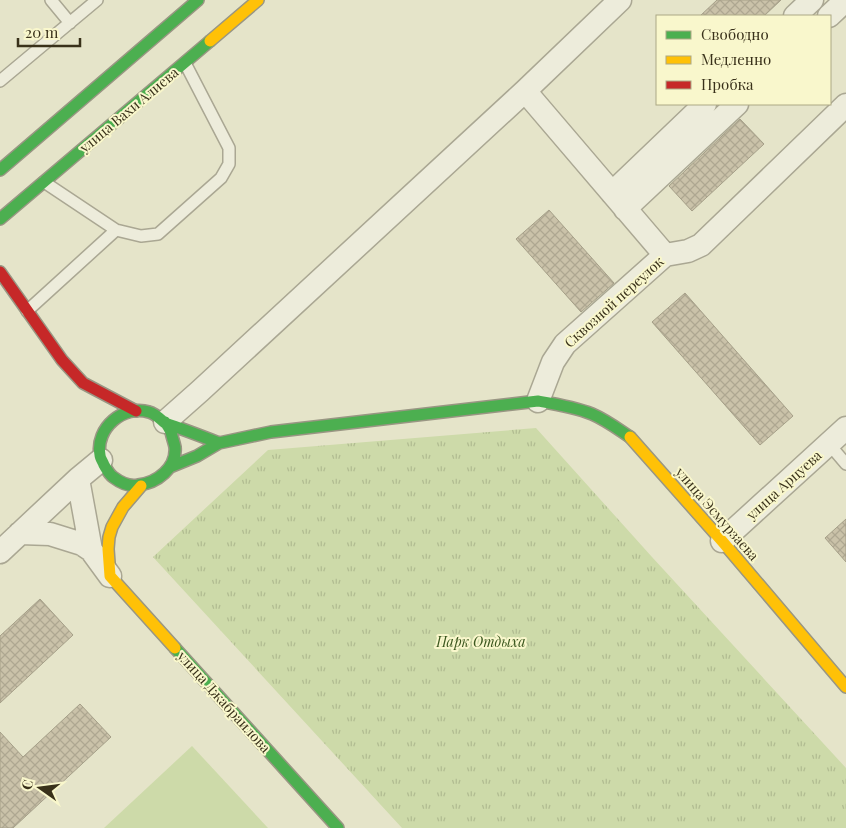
<svg xmlns="http://www.w3.org/2000/svg" width="846" height="828" viewBox="0 0 846 828" font-family="'Playfair Display',serif">
<style>
.grass{fill:#cddaa9}
.park{fill:url(#park-tufts)}
.building{fill:url(#building-cross-hatch);stroke:#a59f88}
.lines{fill:none;stroke-linecap:round;stroke-linejoin:round}
.lane-casing{stroke:#aaa793;stroke-width:14}
.street-casing{stroke:#aaa793;stroke-width:25}
.fast-casing{stroke:#999683;stroke-width:14}
.slow-casing{stroke:#999683;stroke-width:14}
.jam-casing{stroke:#999683;stroke-width:14}
.lane{stroke:#edecdb;stroke-width:11}
.street{stroke:#edecdb;stroke-width:22}
.fast{stroke:#4caf50;stroke-width:11}
.slow{stroke:#ffc107;stroke-width:11}
.jam{stroke:#c62828;stroke-width:11}
.labels{text-anchor:middle;stroke-width:4;stroke-linejoin:round;paint-order:stroke}
.street-label{font-size:14px;fill:#39311a;stroke:#f9f7cc}
.park-label{font-size:14px;font-style:italic;fill:#3b571e;stroke:#f9f7cc}
</style>
<defs>
<pattern id="park-tufts" width="24" height="20" patternUnits="userSpaceOnUse" patternTransform="scale(1.25)"><rect width="24" height="20" fill="#cddaa9"/><path d="M3 7l-1-3M5 7V3M7 7l1-3M15 17l-1-3M17 17v-4M19 17l1-3" fill="none" stroke="#b1bc91"/></pattern>
<pattern id="building-cross-hatch" width="8" height="8" patternUnits="userSpaceOnUse" patternTransform="scale(1.25)"><rect width="8" height="8" fill="#cac2a9"/><path d="M0 0l8 8M0 8l8-8" fill="none" stroke="#aea791"/></pattern>
</defs>
<rect width="100%" height="100%" fill="#e5e4c9"/>
<!-- grass -->
<path class="grass" d="M192 746 268 828H104Z"/>
<!-- park -->
<path class="park" d="M536 428 652 557 846 768V828H402L153 557 268 450Z"/>
<!-- building -->
<path class="building" d="M717 0H781L764 16H700Z
M740 119 764 144 692 211 669 186Z
M549 210 614 283 581 312 516 239Z
M685 293 793 416 760 445 652 322Z
M846 519V562L825 538Z
M40 599 73 635 0 703V636Z
M80 704 111 737 13 828H0V732L23 757Z"/>
<g class="lines">
<defs>
<path id="lane" d="M51 0 70 23
M0 81 97 0
M44 182 116 230 141 236 158 234 221 178 229 164V148L185 63
M27 311 116 230
M829 444 846 464"/>
<path id="street" d="M795 16 812 0
M829 16 846 0
M525 91 665 255
M612 193 705 104
M625 209 737 104
M538 401 553 362 565 344 665 255 688 251 701 245 846 105
M165 422 200 391 525 91 620 0
M78 479 91 550 110 576
M20 533 50 534 82 544 91 550
M722 541 846 428
M0 552 78 479 101 460"/>
<path id="fast" d="M0 170 198 0
M0 219 210 41
M165 422C167 425 169 428 171 432 172 437 174 442 175 447 177 468 157 483 138 485 129 487 121 483 113 477 109 474 107 470 104 465 103 462 100 458 100 455 95 428 124 404 149 412 156 414 160 419 165 423 183 429 201 436 219 443
M170 467 197 456 219 443 271 432 538 401C556 404 575 407 592 414 606 420 618 429 630 437
M175 648 338 828"/>
<path id="slow" d="M210 41 258 0
M630 437 722 541 846 687
M141 486 123 507 112 527 109 537 108 549 110 576 175 648"/>
<path id="jam" d="M0 272 62 360 83 383 136 411"/>
</defs>
<!-- lane casing -->
<use href="#lane" class="lane-casing"/>
<!-- street casing -->
<use href="#street" class="street-casing"/>
<!-- fast casing -->
<use href="#fast" class="fast-casing"/>
<!-- slow casing -->
<use href="#slow" class="slow-casing"/>
<!-- jam casing -->
<use href="#jam" class="jam-casing"/>
<!-- lane -->
<use href="#lane" class="lane"/>
<!-- street -->
<use href="#street" class="street"/>
<!-- fast -->
<use href="#fast" class="fast"/>
<!-- slow -->
<use href="#slow" class="slow"/>
<!-- jam -->
<use href="#jam" class="jam"/>
</g>
<g class="labels">
<!-- street labels -->
<g class="street-label">
<text transform="translate(129 110) rotate(-40)" y="5">улица Вахи Алиева</text>
<text transform="translate(614 302) rotate(-42)" y="5">Сквозной переулок</text>
<text transform="translate(784 485) rotate(-42)" y="5">улица Арцуева</text>
<text transform="translate(717 514) rotate(49)" y="5">улица Эсмурзаева</text>
<text transform="translate(224 702) rotate(48)" y="5">улица Джабраилова</text>
</g>
<!-- park labels -->
<g class="park-label">
<text x="481" y="647">Парк Отдыха</text>
</g>
</g>
<!-- legend -->
<rect x="656" y="15" width="175" height="90" fill="#f9f7cc" stroke="#aca885"/>
<rect x="666" y="31" width="25" height="8" fill="#4caf50" stroke="#aca885"/>
<text x="701" y="40" font-size="15" fill="#39311a">Свободно</text>
<rect x="666" y="56" width="25" height="8" fill="#ffc107" stroke="#aca885"/>
<text x="701" y="65" font-size="15" fill="#39311a">Медленно</text>
<rect x="666" y="81" width="25" height="8" fill="#c62828" stroke="#aca885"/>
<text x="701" y="90" font-size="15" fill="#39311a">Пробка</text>
<!-- north arrow -->
<g transform="translate(40 788) rotate(284)" stroke="#f9f7cc" stroke-width="4" paint-order="stroke">
<path d="M0-4L9 19L0 12L-9 19Z" fill="#39311a"/>
<text y="-8" font-size="14" font-weight="bold" text-anchor="middle" fill="#39311a">С</text>
</g>
<!-- scale -->
<path d="M18 38v8h62v-8" fill="none" stroke="#39311a" stroke-width="2.5"/>
<text x="25" y="38" font-size="15" fill="#39311a" stroke="#f9f7cc" stroke-width="4" paint-order="stroke">20 m</text>
</svg>
